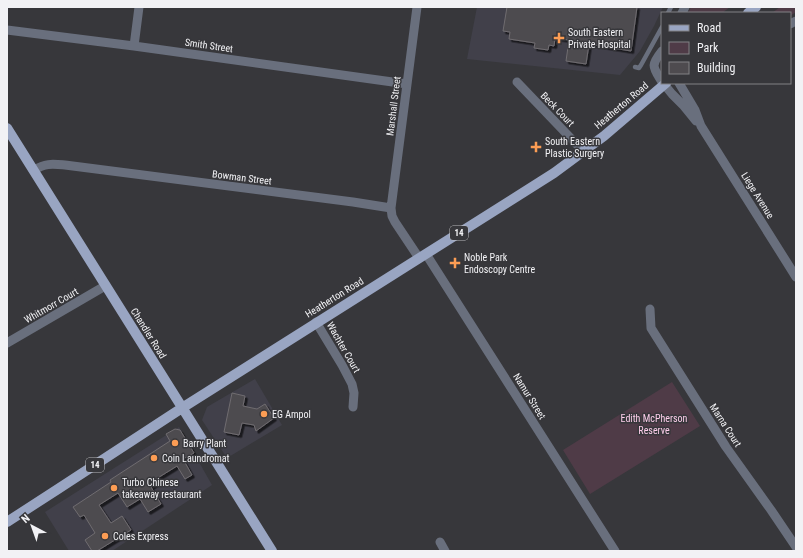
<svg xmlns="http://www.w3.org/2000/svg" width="803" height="558" viewBox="0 0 803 558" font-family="'Roboto Condensed',sans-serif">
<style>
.built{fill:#41404a}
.green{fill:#4f3b47}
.building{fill:#4e4b4f;stroke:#6f6c70;filter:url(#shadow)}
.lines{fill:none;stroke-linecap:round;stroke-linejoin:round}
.lane{stroke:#696f7d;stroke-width:4.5}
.street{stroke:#696f7d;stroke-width:9}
.primary{stroke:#99a5c2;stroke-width:10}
.poi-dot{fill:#fc9d54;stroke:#37373b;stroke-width:1.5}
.labels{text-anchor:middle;stroke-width:3;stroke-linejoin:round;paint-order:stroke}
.shield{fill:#37373b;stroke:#bababd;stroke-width:1}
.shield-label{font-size:9px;font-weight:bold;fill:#f2f2f5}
.poi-label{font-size:10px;fill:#f2f2f5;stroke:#37373b;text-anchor:start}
.street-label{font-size:10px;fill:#f2f2f5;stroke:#37373b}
.park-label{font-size:10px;fill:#fccce9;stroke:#37373b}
</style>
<defs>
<filter id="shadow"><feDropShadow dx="2.5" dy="2.5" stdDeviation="0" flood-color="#0009"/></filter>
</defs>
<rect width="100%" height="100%" fill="#37373b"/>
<!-- built -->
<path class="built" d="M477 7H663L654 26 640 51 620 75 467 59Z
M255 379 282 425 227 458 202 420 207 407Z
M179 427 212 485 112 551H69L45 512Z"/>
<!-- green -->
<path class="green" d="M691 7H730L722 13H688Z
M780 7H796V12L790 16V13H772Z
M672 382 700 426 590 494 563 450Z"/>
<!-- building -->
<path class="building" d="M507 7H637L631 51 589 44 586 64 566 61 569 40 555 38 554 46 549 45 548 50 534 48 535 43 509 39 510 32 503 31Z
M232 393 245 396 243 406 257 409 265 404 274 418 256 431 254 425 242 423 239 435 224 432Z
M175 429 180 430 194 453 183 459 192 475 185 479 177 466 156 479 159 482 151 487 161 504 148 512 140 499 127 507 118 493 99 505 111 523 122 516 131 530 97 551H92L85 540 95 533 84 515 80 517 73 507 111 482 110 480 170 441 166 434Z"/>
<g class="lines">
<!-- lane -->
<path class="lane" d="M668 13 671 7
M635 67 639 68 641 65 662 27"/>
<!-- street -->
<path class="street" d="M417 7 391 208 392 216 395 222 419 258
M682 13 685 7
M790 24 796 21
M7 30 134 46 407 84
M134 46 139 7
M662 51C650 66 653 67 662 82
M517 82 583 151
M663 83 672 94 683 105 696 121
M679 83 695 110 701 126 796 277
M34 170C46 163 52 164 65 165L353 202 391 208
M426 254 615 551
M650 309 651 328 726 447 771 510 796 547
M316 322 342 365 352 384 354 393 353 407
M7 343 105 286
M440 542 445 551"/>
<!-- primary -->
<path class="primary" d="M748 13 756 7
M7 128 272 551
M7 522 58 489 182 408 554 173 604 136 666 83"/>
</g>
<!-- markers -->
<g class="poi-dot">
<path d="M557 32h4v4h4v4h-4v4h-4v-4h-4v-4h4z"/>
<path d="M534 141h4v4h4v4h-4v4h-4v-4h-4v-4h4z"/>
<path d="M453 257h4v4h4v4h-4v4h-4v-4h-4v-4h4z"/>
<circle cx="264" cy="414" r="4"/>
<circle cx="175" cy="443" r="4"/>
<circle cx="154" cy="458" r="4"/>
<circle cx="114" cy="488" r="4"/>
<circle cx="105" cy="536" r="4"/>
</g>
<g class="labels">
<!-- shield labels -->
<g class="shield">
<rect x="450" y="226" width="18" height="14" rx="3"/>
<rect x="86" y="458" width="18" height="14" rx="3"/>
</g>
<g class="shield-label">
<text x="459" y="236">14</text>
<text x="95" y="468">14</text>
</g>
<!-- poi labels -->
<g class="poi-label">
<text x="568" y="36">South Eastern<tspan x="568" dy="12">Private Hospital</tspan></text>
<text x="545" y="145">South Eastern<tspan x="545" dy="12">Plastic Surgery</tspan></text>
<text x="464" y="261">Noble Park<tspan x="464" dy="12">Endoscopy Centre</tspan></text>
<text x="272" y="418">EG Ampol</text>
<text x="183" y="447">Barry Plant</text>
<text x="162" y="462">Coin Laundromat</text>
<text x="122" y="486">Turbo Chinese<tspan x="122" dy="12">takeaway restaurant</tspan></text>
<text x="113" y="540">Coles Express</text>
</g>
<!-- street labels -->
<g class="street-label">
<text transform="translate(209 45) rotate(8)" y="4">Smith Street</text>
<text transform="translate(621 105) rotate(-40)" y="4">Heatherton Road</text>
<text transform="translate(393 106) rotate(-83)" y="4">Marshall Street</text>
<text transform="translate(558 109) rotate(46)" y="4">Beck Court</text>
<text transform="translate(242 177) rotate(7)" y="4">Bowman Street</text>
<text transform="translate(758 195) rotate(58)" y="4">Liege Avenue</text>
<text transform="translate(334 297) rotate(-32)" y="4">Heatherton Road</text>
<text transform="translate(51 305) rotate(-30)" y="4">Whitmorr Court</text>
<text transform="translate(149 333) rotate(58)" y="4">Chandler Road</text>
<text transform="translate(344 347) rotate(60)" y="4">Wachter Court</text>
<text transform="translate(530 396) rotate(58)" y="4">Namur Street</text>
<text transform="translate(726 425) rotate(57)" y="4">Marna Court</text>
</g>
<!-- park labels -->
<g class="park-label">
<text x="654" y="422">Edith McPherson<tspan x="654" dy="12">Reserve</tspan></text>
</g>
</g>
<!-- border -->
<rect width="803" height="558" fill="none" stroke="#f2f2f5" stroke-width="16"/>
<!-- legend -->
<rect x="661" y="12" width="130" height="72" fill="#37373b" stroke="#828285"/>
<rect x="669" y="25" width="20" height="6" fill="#99a5c2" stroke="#828285"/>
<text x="697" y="32" font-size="12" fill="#f2f2f5">Road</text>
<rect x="669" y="42" width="20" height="12" fill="#4f3b47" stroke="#828285"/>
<text x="697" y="52" font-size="12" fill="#f2f2f5">Park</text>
<rect x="669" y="62" width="20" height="12" fill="#4e4b4f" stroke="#828285"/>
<text x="697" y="72" font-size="12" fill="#f2f2f5">Building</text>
<!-- north arrow -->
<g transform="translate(32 526) rotate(319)" stroke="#37373b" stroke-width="3" paint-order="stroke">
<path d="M0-3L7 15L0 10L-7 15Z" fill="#f2f2f5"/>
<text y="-6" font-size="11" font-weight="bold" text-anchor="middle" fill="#f2f2f5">N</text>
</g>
</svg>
